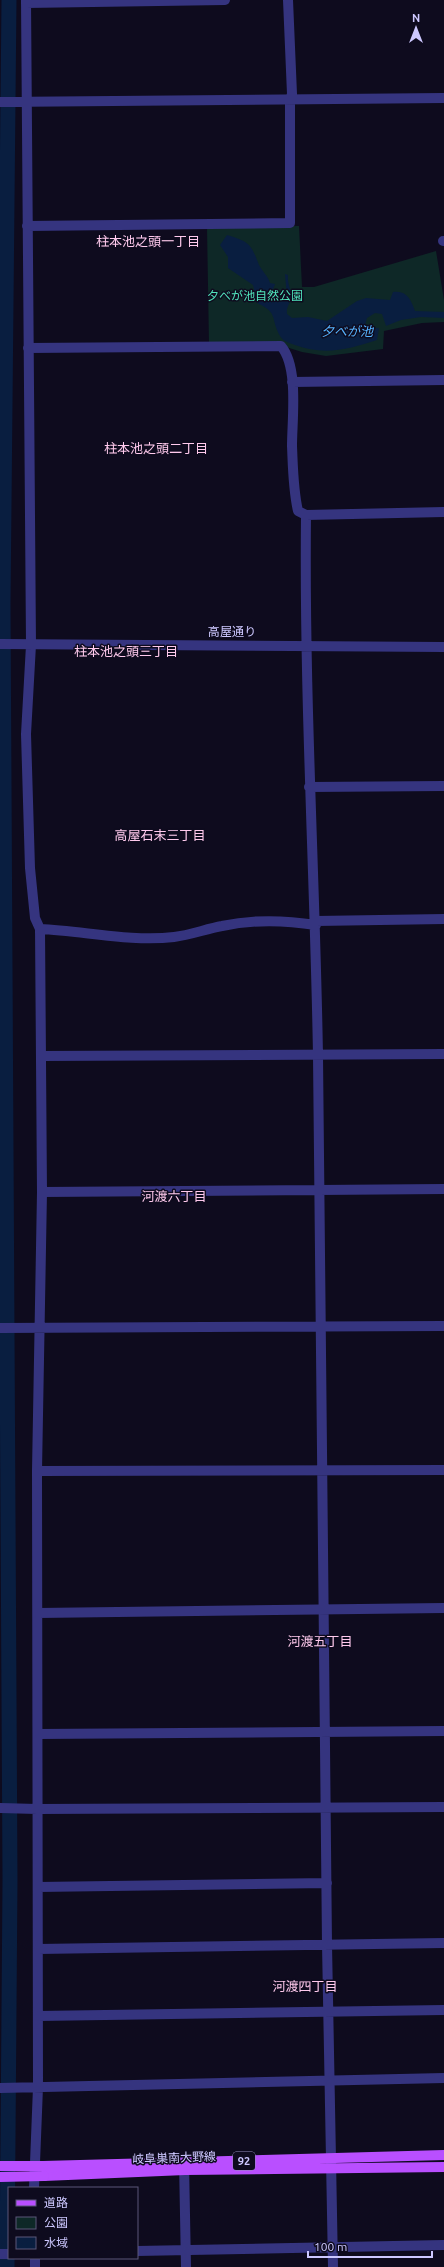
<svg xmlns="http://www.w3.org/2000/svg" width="444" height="2267" viewBox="0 0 444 2267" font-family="Ubuntu,'Noto Sans JP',sans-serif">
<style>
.green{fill:#0e2827}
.water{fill:#091e40}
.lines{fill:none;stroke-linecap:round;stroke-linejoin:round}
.river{stroke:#091e40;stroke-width:15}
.minor{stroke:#35347f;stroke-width:10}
.major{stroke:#b94fff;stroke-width:10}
.major-bridge{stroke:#b94fff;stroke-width:10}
.labels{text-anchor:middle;stroke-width:3;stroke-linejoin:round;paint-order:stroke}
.shield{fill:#0e0b1e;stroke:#948fbc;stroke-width:1}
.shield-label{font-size:11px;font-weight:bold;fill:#cdc8ff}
.park-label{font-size:12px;fill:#50e3bb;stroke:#0e0b1e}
.street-label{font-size:12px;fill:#cdc8ff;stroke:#0e0b1e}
.neighbourhood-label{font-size:13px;fill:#ffcaed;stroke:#0e0b1e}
.water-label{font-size:13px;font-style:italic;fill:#56b4ff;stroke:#0e0b1e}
</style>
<rect width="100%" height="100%" fill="#0e0b1e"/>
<!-- green -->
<path class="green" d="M299 226 302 287H314L436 251 444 300V322L422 323 384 331 383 349 326 356 302 352 286 347 209 344 207 227Z"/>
<!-- water -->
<path class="water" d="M227 235C250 242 251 244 259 265 262 271 268 276 270 283L275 284C272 293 268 296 282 301L287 298 285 274 288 275C287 284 292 291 291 298 290 304 286 307 287 314L292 318 308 317 327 321 357 301 366 298 390 300 393 292C407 290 411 300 415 311L444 312V318L421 317 401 320 386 326 382 314 375 313 367 318 365 325 368 329 379 328 377 340C350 349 324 356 295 345 289 343 284 342 280 336 270 318 279 313 257 303L253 285 228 268V257L220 245Z"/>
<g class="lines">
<!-- river -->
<path class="river" d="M7 2267 10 1880 3 604 9 0"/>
<!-- minor -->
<path class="minor" d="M26 0 31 645 26 734 30 868 35 918 40 929 42 1192 37 1471 38 2087 34 2188
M26 3 225 0
M0 102 444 98
M27 226 290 223V100L292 94 288 0
M443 241H444
M28 348 281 346C299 367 292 419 292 446 293 468 293 489 298 511L306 515 444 512
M292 382 444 380
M306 515C304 695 315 875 318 1056L327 1944 333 2267
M0 644 444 647
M309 787 444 786
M316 921 444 919
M40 929C84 931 131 942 174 937 190 935 206 929 222 926 254 919 284 920 316 925
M41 1056 444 1054
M42 1192 444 1189
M0 1328 444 1326
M37 1471 444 1470
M38 1613 444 1608
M38 1734 444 1731
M0 1808 37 1809 444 1807
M38 1887 327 1883
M38 1949 444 1943
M38 2016 444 2010
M0 2088 444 2078
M184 2162 186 2267
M137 2251 444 2245
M0 2254H9
M35 2258V2267"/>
<!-- major -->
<path class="major" d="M43 2166 444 2155
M44 2176 185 2170 444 2167"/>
<!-- major-bridge -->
<path class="major-bridge" d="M0 2166H43
M0 2177 44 2176"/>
</g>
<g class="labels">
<!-- shield labels -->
<rect class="shield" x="233" y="2152" width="22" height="18" rx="3"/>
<g class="shield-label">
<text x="244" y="2165">92</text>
</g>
<!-- park labels -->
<g class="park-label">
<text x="255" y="300">夕べが池自然公園</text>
</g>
<!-- street labels -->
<g class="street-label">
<text x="232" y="636">高屋通り</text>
<text transform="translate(174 2158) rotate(-2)" y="4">岐阜巣南大野線</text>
</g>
<!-- neighbourhood labels -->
<g class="neighbourhood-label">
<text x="148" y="246">柱本池之頭一丁目</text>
<text x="156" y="453">柱本池之頭二丁目</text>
<text x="126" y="656">柱本池之頭三丁目</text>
<text x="160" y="840">高屋石末三丁目</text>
<text x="174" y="1201">河渡六丁目</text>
<text x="320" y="1646">河渡五丁目</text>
<text x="305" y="1991">河渡四丁目</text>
</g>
<!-- water labels -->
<g class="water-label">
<text x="347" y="336">夕べが池</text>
</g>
</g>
<!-- legend -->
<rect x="8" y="2187" width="130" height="72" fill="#0e0b1e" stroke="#5a5778"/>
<rect x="16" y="2200" width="20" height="6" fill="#b94fff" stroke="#5a5778"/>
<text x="44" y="2207" font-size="12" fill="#cdc8ff">道路</text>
<rect x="16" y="2217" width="20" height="12" fill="#0e2827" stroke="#5a5778"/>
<text x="44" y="2227" font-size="12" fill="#cdc8ff">公園</text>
<rect x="16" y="2237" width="20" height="12" fill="#091e40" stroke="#5a5778"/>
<text x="44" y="2247" font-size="12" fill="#cdc8ff">水域</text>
<!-- north arrow -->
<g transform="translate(416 28)" stroke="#0e0b1e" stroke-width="3" paint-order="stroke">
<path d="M0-3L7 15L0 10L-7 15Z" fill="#cdc8ff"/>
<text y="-6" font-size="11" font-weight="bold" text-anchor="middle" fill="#cdc8ff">N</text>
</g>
<!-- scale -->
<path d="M308 2251v6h124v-6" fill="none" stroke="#cdc8ff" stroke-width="2"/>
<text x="314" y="2251" font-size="12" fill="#cdc8ff" stroke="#0e0b1e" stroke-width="3" paint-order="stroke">100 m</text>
</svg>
